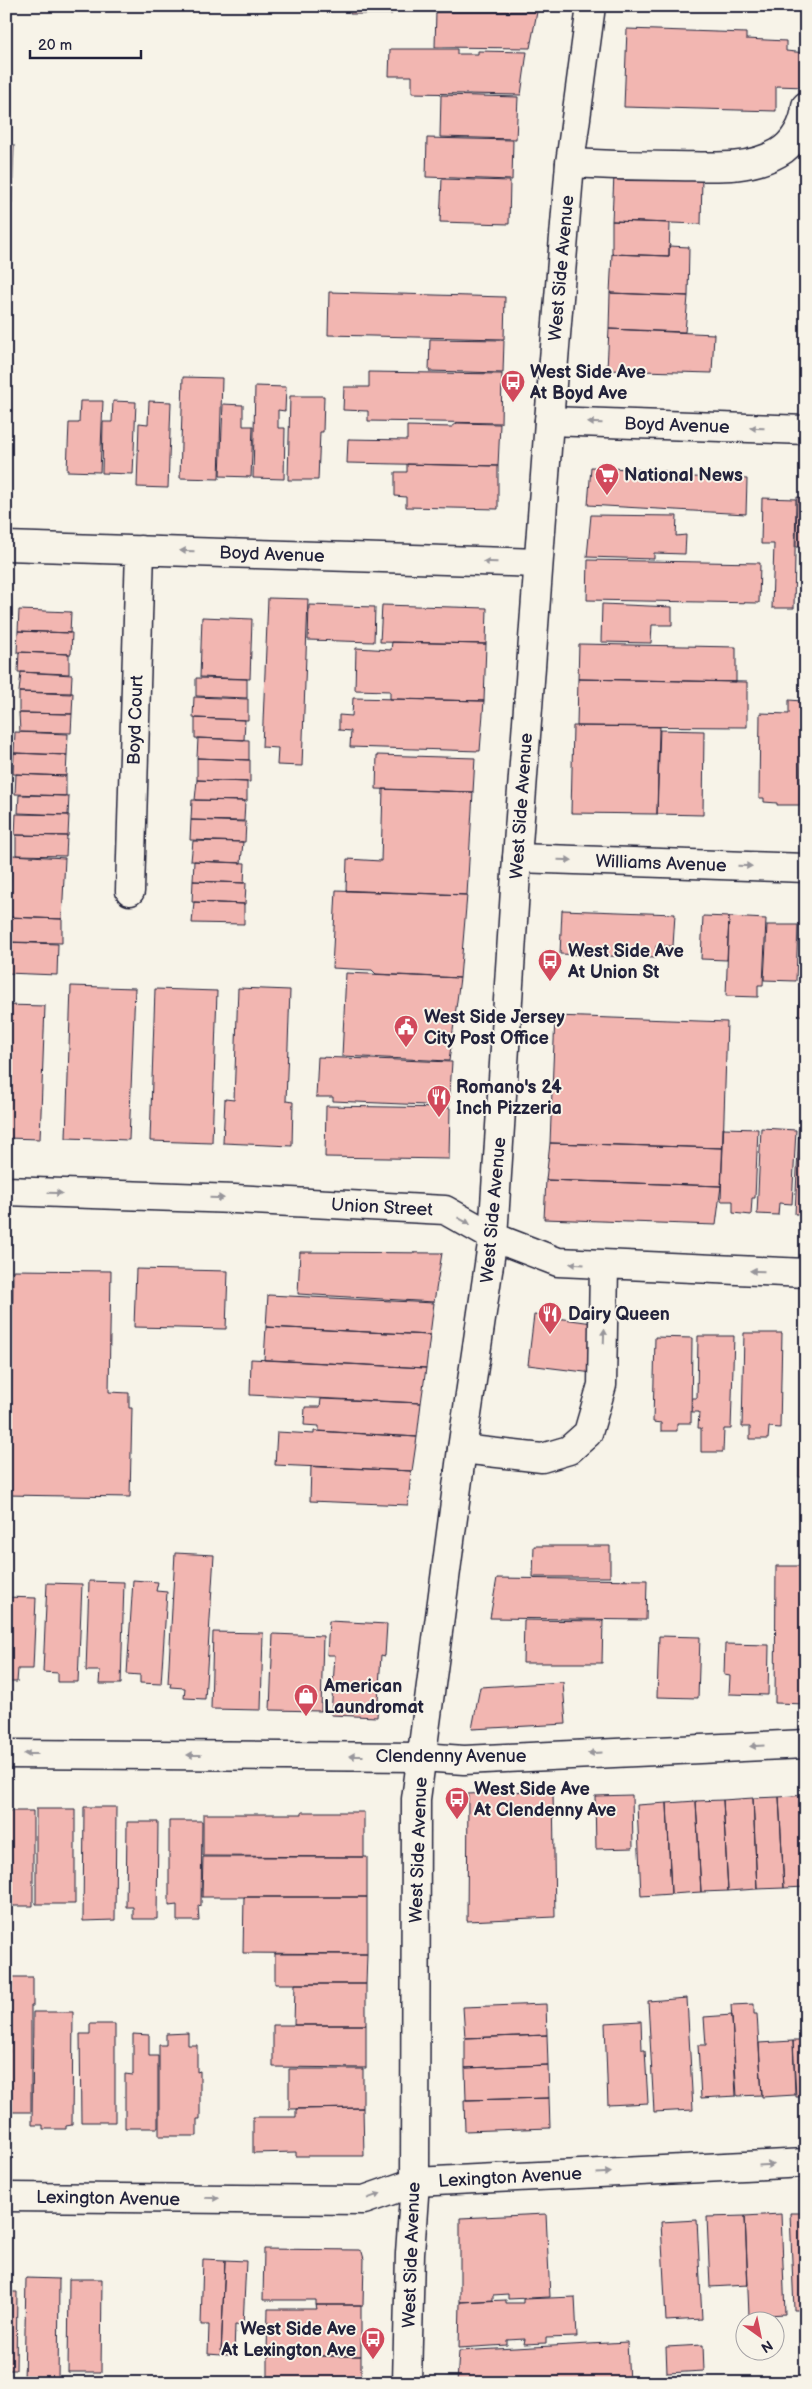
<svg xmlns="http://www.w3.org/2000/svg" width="812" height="2389" viewBox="0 0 812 2389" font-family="'Balsamiq Sans',sans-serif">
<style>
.building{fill:#f2b6b1;stroke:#22223b}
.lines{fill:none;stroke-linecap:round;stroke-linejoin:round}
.minor-casing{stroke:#22223b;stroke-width:31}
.major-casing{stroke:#22223b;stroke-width:31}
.minor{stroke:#f7f3e8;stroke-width:28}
.major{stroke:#f7f3e8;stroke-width:28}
.oneway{fill:#97959a}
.labels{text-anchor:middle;stroke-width:4;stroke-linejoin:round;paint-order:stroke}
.street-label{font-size:18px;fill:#22223b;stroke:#f7f3e8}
.poi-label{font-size:18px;font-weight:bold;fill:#22223b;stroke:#f7f3e8;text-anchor:start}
</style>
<rect width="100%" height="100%" fill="#f7f3e8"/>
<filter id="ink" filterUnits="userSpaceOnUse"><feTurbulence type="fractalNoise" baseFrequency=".02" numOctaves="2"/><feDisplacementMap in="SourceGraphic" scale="10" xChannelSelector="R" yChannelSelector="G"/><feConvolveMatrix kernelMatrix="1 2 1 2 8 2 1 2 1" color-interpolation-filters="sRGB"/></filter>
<g filter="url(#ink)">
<!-- building -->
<path class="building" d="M350 6H392V14H350Z
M436 6H539L538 11 436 12Z
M436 12H537L530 48 435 47Z
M627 29 746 33V39L786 41V51L806 53V87L776 86V111L624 107Z
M390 49H457V54H478V51L527 52 521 95 412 93V76H389Z
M441 95 518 97 516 139 440 137Z
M427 138 513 140 512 180 426 177Z
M6 145H14L12 203H6Z
M614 174 702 177 701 224 612 221Z
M442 179 510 181 509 224 440 222Z
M612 221 670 223 669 256 612 254Z
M669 246 689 247 688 296 610 293 612 254 669 256Z
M329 292 505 297 504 339 328 335Z
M610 293 688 296 685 332 609 329Z
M609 329 714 334 712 373 607 370Z
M430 339 504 340 503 373 429 371Z
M369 372 502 374 501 423 368 421V411L343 410 344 387H369Z
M183 377 222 378 219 479 180 478Z
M255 386 286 387 285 411 278 410V428H285L284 479 253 478Z
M290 396H324L323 432H320L318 480H288Z
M80 401H103L100 472 67 471 69 423H79Z
M113 401 136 402 133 474 102 473 103 422H112Z
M149 401 171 402 168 488 137 487 139 423 148 424Z
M223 404 243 405V426H253L251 477 220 476Z
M457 423 500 424 498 466 347 463 348 439 407 440V426L452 427Z
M407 464 498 466V509L406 507V497L395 496V472H407Z
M591 467 666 471V476L747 479 746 514 588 505Z
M797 497 806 498V583H802L803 547H796Z
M762 498 796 499 794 608H772L774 544H761Z
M591 515 677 516 676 536 686 535 685 554 654 553V559L587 557Z
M588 560 760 563 759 603 587 600Z
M268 598 308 599 302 766 277 765 278 748 262 747Z
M602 604 672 607V625H652L651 643 601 642Z
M309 605 375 607 374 642 308 640Z
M382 605 487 608 486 644 380 642Z
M19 610 71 612 70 633 18 631Z
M202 617 252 619 250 679 200 677Z
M18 631 72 633 71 654 17 652Z
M392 642 486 644 484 701 390 699V691L355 690 356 648 391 650Z
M579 644 736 647V682L578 679Z
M19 652 69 654V674L18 672Z
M21 672 72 675 71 694 19 692Z
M196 678 247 679V698L196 696Z
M578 679 747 682V727L577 726Z
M19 692 73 693 72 714 19 713Z
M194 697 248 699V720L193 718Z
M353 698 484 701 480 751 350 747 351 731 339 730V715L352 716Z
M789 700 802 701 800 805H777V803L764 802V798H759L760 713 789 714Z
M19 713 72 714 71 733 20 732Z
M195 718 245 720 244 740 195 738Z
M573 726 660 727 657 814 571 813Z
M659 730 704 731 703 815 657 814Z
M15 732 68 734 67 755 14 753Z
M198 738 249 740V760L197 758Z
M14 753 67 755 66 776 13 774Z
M377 755 475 758 473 792 376 789Z
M197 758 250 760V782L197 780Z
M16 774 66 776V796L15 794Z
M197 780 247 782V801L195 800Z
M383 789 473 792 467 895 346 891 347 859 381 861Z
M19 795 69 796 68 815 18 813Z
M192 800 245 801 244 821 191 820Z
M16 814 69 815 68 836 15 835Z
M191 820 246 822 245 842 190 840Z
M16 835 67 836 66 856 16 855Z
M193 841 243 842 241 863 191 861Z
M12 855 65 858 62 919 9 917Z
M194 861 245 863 244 883 193 881Z
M193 881 246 883 245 904 192 902Z
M336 890 467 895 460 978 376 974 372 970 332 968Z
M194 902 244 904V924L192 923Z
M562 910 675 914 673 946H656L655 958 560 954Z
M703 916 729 917 727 960 701 959Z
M6 917 62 919V943L6 942Z
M729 917 766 919 763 985H758V997L726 996Z
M767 925H798L796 981 764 980Z
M802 936H806V1016L799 1015Z
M6 942 58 944 57 975 6 973Z
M346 973 460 978 449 1061 342 1056Z
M71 986 135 988 129 1140 66 1138Z
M238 988 290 990 286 1101 293 1102 292 1146 223 1143 225 1099 234 1100Z
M155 989 217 991 212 1143 150 1141Z
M6 1005 45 1006 40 1139 6 1138Z
M555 1016 727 1022 723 1148 550 1143Z
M318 1057 452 1062 449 1106 333 1101V1097H316Z
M326 1106 450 1108 449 1159 325 1157Z
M723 1128 758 1129 755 1198H752L751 1215 733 1213V1201H721Z
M761 1128 796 1130 792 1204 779 1203 778 1215 757 1214Z
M799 1128H806V1214H795Z
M550 1143 723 1148 721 1186 546 1180Z
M546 1180 721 1186 716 1225 544 1219Z
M300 1252 442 1253 434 1302 298 1294Z
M136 1269 228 1271 226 1329 134 1327Z
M13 1270 111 1271 109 1392 129 1393V1408H132L130 1497 6 1495V1437H11Z
M268 1295 434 1303 430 1335 266 1327Z
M534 1315 600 1324 593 1373 528 1365Z
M266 1327 430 1335 426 1368 264 1360Z
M744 1333H782L780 1428 769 1427 768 1439H750V1427H742Z
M698 1336H734L731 1429H724L723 1452H701V1428H698L699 1412H692V1398H697Z
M655 1337 692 1338 691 1423H677V1431H661V1423L653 1422Z
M251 1359 426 1368 421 1403 250 1395Z
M801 1361H806V1477H799Z
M321 1399 421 1403 417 1437 319 1431V1426L304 1425 305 1407H320Z
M314 1431 417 1437 412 1471 275 1465 277 1432 314 1434Z
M311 1466 411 1471 408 1505 310 1501Z
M534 1546H610V1577H533Z
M175 1553 214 1555 205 1699 184 1698 185 1688 170 1687 171 1683H168Z
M776 1566H806V1704L775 1703Z
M497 1578 647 1580 646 1620 490 1618Z
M133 1580 158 1582 156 1591 167 1592 161 1684 140 1683V1675L127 1674Z
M89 1581 124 1582 121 1684H99L100 1671H86Z
M47 1583 82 1584 78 1682H58V1673L43 1672Z
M6 1597 36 1598 33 1669H18L17 1682H6Z
M524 1620 603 1621 602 1663H523Z
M329 1621 387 1624 385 1656 381 1655 377 1717 331 1715 335 1655H327Z
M213 1632 263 1633 261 1710 211 1709Z
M273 1634 323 1636 321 1711 270 1710Z
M659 1636 700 1637 698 1698 657 1697Z
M725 1644 769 1645 768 1695 729 1694 730 1676 724 1675Z
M563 1682 566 1724 472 1729 480 1687Z
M553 1790 555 1917 467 1921 468 1794Z
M632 1795 633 1848 596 1849 595 1796Z
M806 1795V1887L784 1888 779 1797Z
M779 1797 784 1888 757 1889 753 1798Z
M753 1798 757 1889 728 1891 723 1800Z
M723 1800 728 1891 701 1892 696 1801Z
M696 1801 701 1892 671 1894 667 1803Z
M667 1803 671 1894 641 1896 637 1805Z
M84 1807H116L115 1920 83 1921Z
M36 1809H75V1904H36Z
M6 1811H33V1906H6Z
M302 1812H364V1857L203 1856V1814H302Z
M169 1821H202L201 1906 198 1905 199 1921H177V1905L169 1906Z
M127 1822H158L157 1919H133V1907H126Z
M203 1857H367V1897H202Z
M244 1897H367V1954L243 1953Z
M275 1954H367L366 1984H275Z
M6 1977H33V2006H31V2112H6V2053H9Z
M295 1984H366V2025H294Z
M687 1998 693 2110 654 2112 648 2001Z
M546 2004 547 2035 465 2038 463 2007Z
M754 2004V2014H757L762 2095 737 2096 731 2005Z
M33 2012H73L72 2125 66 2126V2129H43V2125H32Z
M732 2015 736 2096 701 2098 698 2045H706L704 2017Z
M641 2021 642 2050H645L648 2103 608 2105 605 2023Z
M90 2024H115V2122H81L80 2034H90Z
M273 2025H366V2068L273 2067Z
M188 2033V2045H197V2072L200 2071V2119H197V2136H159V2045H166V2034Z
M133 2034 149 2035V2056H158V2128H125V2074L133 2075Z
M547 2035 548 2065 465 2068V2038Z
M793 2041 795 2095 762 2097 759 2043Z
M793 2041H806V2100H803L802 2097H796Z
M548 2065 549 2098 466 2100 465 2068Z
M289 2069H363V2108L289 2109Z
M549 2098 550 2128 465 2131 464 2100Z
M363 2108 364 2156H296V2152L253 2153V2117H296V2109Z
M790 2213H806V2310H794Z
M546 2214 550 2297 508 2299V2294L493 2295V2300L460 2302V2218Z
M781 2214 785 2314 749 2316 745 2216Z
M745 2216 748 2285 710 2287 707 2217Z
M697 2220 702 2319 666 2321 661 2222Z
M264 2249 359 2250 362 2252 364 2259 363 2305H316V2300H263Z
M203 2259 225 2260 221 2355 208 2354 209 2325H201Z
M225 2260 246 2261 243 2326 235 2325 234 2355H221Z
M26 2278 59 2279 58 2383H24Z
M69 2279H102L101 2372H68Z
M6 2292H17L16 2370H6Z
M575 2297 577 2337 546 2338V2343L524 2344 525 2339 507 2340V2345L459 2348 460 2302 506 2300V2303H523V2299Z
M316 2305H361V2356H319V2351L267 2352 268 2309H317Z
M627 2342 629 2383H457L459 2351Z
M703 2345 704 2371 667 2373 666 2347Z
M268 2356H361V2383H268Z"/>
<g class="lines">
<defs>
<path id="minor" d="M570 163C604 165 639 166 673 166 708 166 746 171 778 153 794 144 805 124 806 106
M549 421 806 430
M6 546 538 563
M517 858 806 868
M130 891 140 550
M6 1191 235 1199 445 1210 493 1237 558 1262 806 1273
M462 1449 542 1458 569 1450 588 1433 602 1385 604 1266
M6 1754 422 1757 464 1760 806 1744
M6 2197 364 2200 415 2182 806 2163"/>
<path id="major" d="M407 2383 410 2253 415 2182 416 1799 462 1449 493 1237 517 858 549 421 570 163 591 6"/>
</defs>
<!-- minor casing -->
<use href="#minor" class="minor-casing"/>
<!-- major casing -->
<use href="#major" class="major-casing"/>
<!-- minor -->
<use href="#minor" class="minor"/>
<!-- major -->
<use href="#major" class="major"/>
</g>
<!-- one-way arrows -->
<defs><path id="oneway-solid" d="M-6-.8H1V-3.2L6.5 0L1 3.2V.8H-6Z" transform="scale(1.25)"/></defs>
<g class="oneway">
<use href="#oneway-solid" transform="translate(595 423) rotate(-178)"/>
<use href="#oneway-solid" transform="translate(757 428) rotate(-178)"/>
<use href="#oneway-solid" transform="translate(187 551) rotate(-178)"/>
<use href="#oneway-solid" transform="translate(490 562) rotate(-178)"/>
<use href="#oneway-solid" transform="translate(565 860) rotate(2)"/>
<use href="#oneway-solid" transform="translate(745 866) rotate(2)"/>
<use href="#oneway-solid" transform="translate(55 1193) rotate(2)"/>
<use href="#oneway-solid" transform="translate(217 1198) rotate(2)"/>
<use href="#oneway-solid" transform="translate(464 1221) rotate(29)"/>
<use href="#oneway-solid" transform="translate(577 1264) rotate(-176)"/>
<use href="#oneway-solid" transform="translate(757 1271) rotate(-178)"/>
<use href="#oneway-solid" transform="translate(604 1336) rotate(-88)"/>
<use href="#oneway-solid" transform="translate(757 1746) rotate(177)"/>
<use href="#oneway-solid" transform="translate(595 1753) rotate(177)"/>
<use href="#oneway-solid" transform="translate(31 1754) rotate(-180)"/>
<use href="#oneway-solid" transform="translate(194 1755) rotate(-180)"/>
<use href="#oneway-solid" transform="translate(356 1756) rotate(-180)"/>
<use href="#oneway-solid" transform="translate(766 2165) rotate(-3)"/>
<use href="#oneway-solid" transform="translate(604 2173) rotate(-3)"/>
<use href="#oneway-solid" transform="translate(374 2196) rotate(-20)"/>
<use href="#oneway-solid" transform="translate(212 2198) rotate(1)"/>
</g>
</g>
<!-- icons -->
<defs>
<symbol id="bus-pin" viewBox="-11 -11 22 30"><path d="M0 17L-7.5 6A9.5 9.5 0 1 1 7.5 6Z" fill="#d1495b" stroke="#f7f3e8"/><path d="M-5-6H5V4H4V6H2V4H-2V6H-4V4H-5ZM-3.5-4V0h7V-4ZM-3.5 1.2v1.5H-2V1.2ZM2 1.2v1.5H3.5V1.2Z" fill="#fff"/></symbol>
<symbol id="supermarket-pin" viewBox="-11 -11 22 30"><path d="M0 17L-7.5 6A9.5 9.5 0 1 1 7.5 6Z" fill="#d1495b" stroke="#f7f3e8"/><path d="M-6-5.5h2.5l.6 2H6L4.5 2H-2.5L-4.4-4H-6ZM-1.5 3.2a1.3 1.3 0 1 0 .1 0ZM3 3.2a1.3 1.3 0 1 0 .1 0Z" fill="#fff"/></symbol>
<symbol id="civic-pin" viewBox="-11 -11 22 30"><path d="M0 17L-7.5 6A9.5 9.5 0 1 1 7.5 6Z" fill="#d1495b" stroke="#f7f3e8"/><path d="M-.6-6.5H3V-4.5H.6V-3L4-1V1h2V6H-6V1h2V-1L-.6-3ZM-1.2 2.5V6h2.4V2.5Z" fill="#fff"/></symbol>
<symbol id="restaurant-pin" viewBox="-11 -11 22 30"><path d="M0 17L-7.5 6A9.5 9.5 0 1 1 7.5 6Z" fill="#d1495b" stroke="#f7f3e8"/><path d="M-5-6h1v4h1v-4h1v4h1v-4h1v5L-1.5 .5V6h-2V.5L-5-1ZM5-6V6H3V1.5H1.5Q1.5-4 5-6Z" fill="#fff"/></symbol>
<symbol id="shop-pin" viewBox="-11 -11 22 30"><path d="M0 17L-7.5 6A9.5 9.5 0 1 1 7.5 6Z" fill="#d1495b" stroke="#f7f3e8"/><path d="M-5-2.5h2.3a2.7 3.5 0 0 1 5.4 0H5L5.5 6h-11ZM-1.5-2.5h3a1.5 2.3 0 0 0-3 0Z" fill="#fff"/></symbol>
</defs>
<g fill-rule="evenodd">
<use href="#bus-pin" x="499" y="368" width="28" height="38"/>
<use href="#supermarket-pin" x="593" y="461" width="28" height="38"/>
<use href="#bus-pin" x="536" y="947" width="28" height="38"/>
<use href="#civic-pin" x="392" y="1013" width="28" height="38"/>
<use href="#restaurant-pin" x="425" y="1083" width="28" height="38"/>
<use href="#restaurant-pin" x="536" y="1300" width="28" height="38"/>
<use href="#shop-pin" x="292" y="1682" width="28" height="38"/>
<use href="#bus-pin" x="443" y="1785" width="28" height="38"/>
<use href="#bus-pin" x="359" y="2325" width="28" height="38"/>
</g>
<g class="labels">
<!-- street labels -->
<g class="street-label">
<text transform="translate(561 268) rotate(-85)" y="6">West Side Avenue</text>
<text transform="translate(677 425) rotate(2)" y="6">Boyd Avenue</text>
<text transform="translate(272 554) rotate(2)" y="6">Boyd Avenue</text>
<text transform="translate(135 720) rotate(-88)" y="6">Boyd Court</text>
<text transform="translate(521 806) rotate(-86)" y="6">West Side Avenue</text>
<text transform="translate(661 863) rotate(2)" y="6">Williams Avenue</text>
<text transform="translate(382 1207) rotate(3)" y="6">Union Street</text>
<text transform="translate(493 1210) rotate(-85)" y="6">West Side Avenue</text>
<text x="451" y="1762">Clendenny Avenue</text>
<text transform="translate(418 1850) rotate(-88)" y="6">West Side Avenue</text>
<text transform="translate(510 2177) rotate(-3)" y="6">Lexington Avenue</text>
<text transform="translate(108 2198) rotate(1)" y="6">Lexington Avenue</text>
<text transform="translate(411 2255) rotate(-88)" y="6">West Side Avenue</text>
</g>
<!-- poi labels -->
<g class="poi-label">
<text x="530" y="378">West Side Ave<tspan x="530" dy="21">At Boyd Ave</tspan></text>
<text x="624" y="481">National News</text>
<text x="568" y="957">West Side Ave<tspan x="568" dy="21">At Union St</tspan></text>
<text x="424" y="1023">West Side Jersey<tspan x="424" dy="21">City Post Office</tspan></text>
<text x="456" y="1093">Romano's 24<tspan x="456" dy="21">Inch Pizzeria</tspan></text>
<text x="568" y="1320">Dairy Queen</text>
<text x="324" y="1692">American<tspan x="324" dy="21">Laundromat</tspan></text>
<text x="474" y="1795">West Side Ave<tspan x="474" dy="21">At Clendenny Ave</tspan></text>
<text x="356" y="2335" text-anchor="end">West Side Ave<tspan x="356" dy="21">At Lexington Ave</tspan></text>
</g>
</g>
<!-- margin -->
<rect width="812" height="2389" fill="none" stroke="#f7f3e8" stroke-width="25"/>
<rect x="12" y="12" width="787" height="2364" fill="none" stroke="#22223b" stroke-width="2" filter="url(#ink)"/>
<!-- north arrow -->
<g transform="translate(760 2336) rotate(147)"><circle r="24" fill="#f7f3e8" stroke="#a29fa3"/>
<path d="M0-4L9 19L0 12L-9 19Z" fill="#d1495b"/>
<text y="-8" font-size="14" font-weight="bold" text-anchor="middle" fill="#22223b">N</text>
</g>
<!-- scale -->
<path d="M30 50v8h111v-8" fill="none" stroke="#22223b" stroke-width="2.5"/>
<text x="38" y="50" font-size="15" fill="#22223b" stroke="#f7f3e8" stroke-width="4" paint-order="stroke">20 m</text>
</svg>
